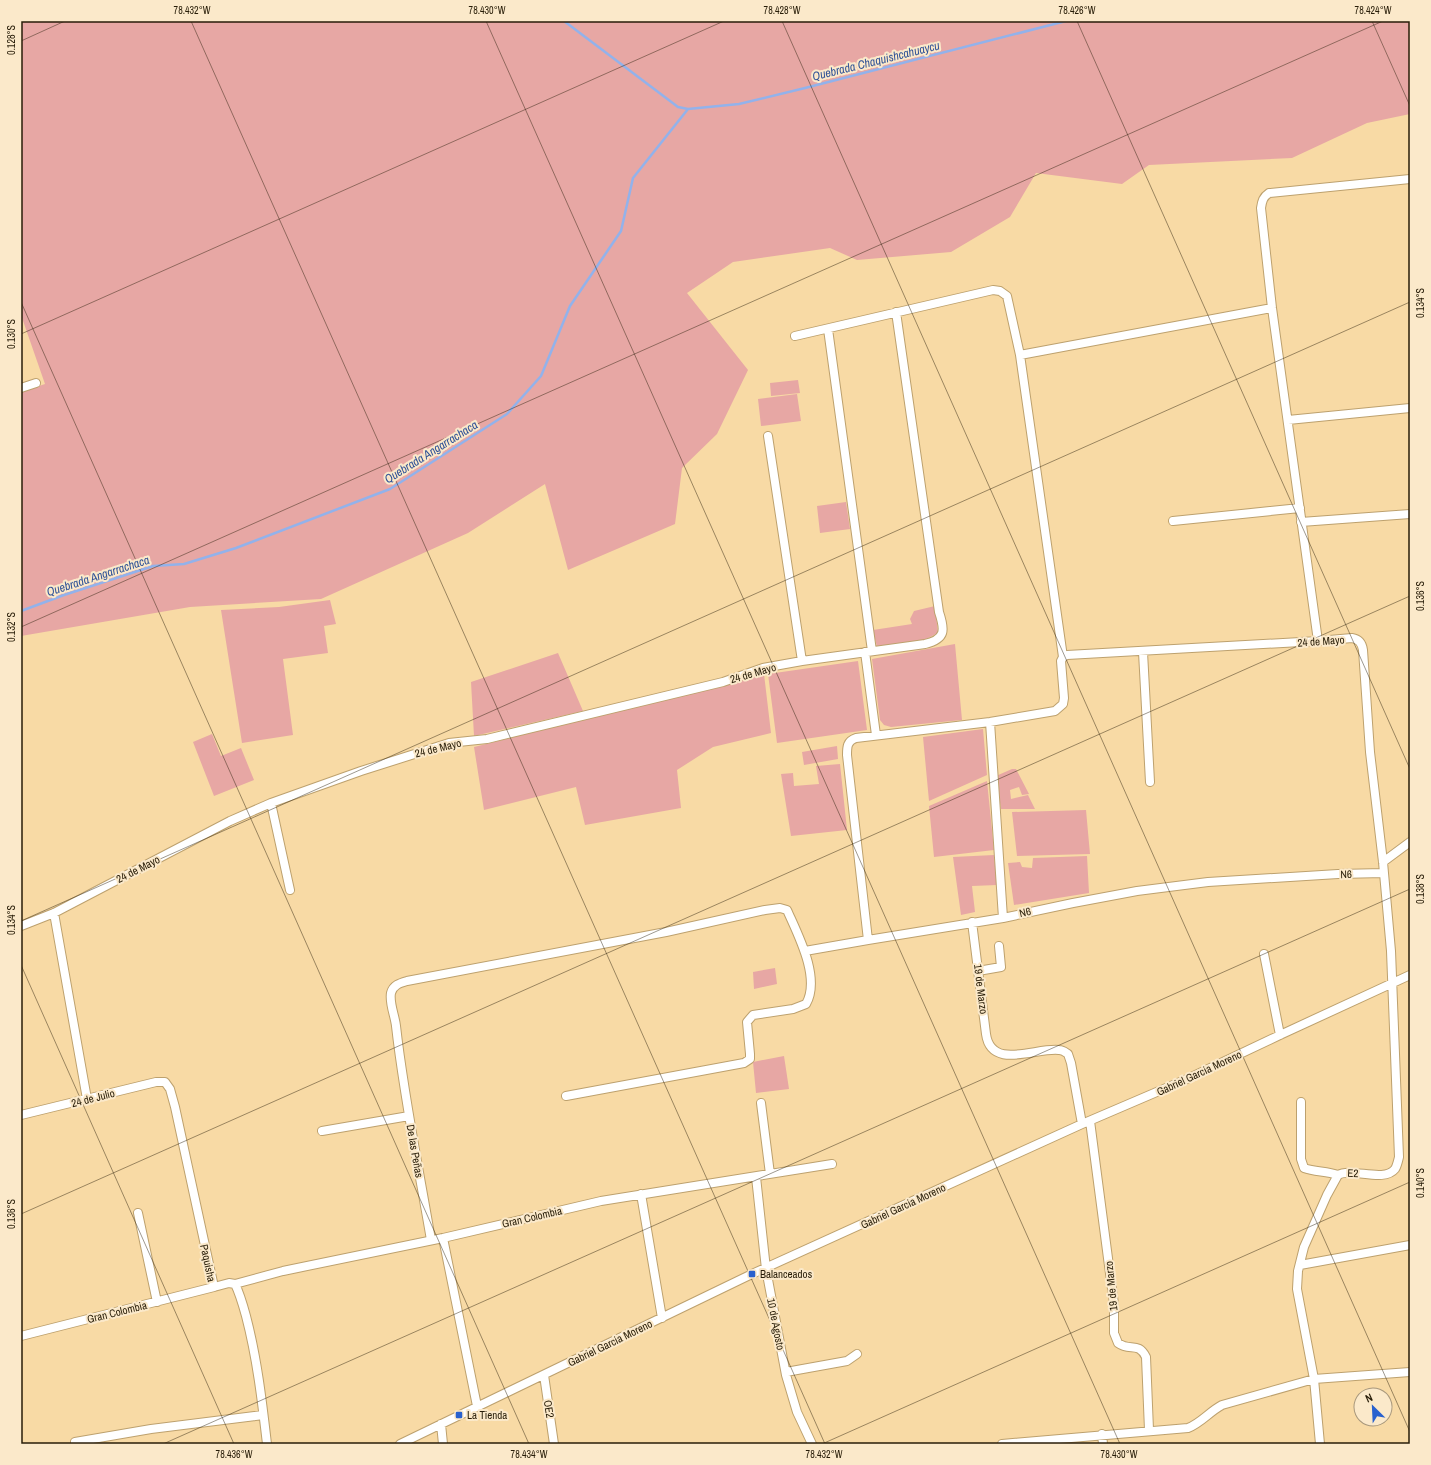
<svg xmlns="http://www.w3.org/2000/svg" width="1431" height="1465" viewBox="0 0 1431 1465" font-family="'Archivo Narrow',sans-serif">
<style>
.green{fill:#e7a7a4}
.lines{fill:none;stroke-linecap:round;stroke-linejoin:round}
.stream{stroke:#92b2eb;stroke-width:2.5}
.minor-casing{stroke:#bda16e;stroke-width:10}
.minor{stroke:#fff;stroke-width:8}
.ticks{fill:none;stroke:#281d08;stroke-width:1;stroke-opacity:0.45}
.poi-dot{fill:#2961ce;stroke:#fbe9ca;stroke-width:1.5}
.labels{text-anchor:middle;stroke-width:4;stroke-linejoin:round;paint-order:stroke}
.street-label{font-size:11px;fill:#281d08;stroke:#fbe9ca}
.poi-label{font-size:11px;fill:#281d08;stroke:#fbe9ca;text-anchor:start}
.water-label{font-size:12px;font-style:italic;fill:#2f5297;stroke:#fbe9ca}
.neatline{fill:none;stroke:#281d08;stroke-width:1.5}
.ticks-label{font-size:10px;text-anchor:middle;fill:#281d08}
</style>
<rect width="100%" height="100%" fill="#f8daa5"/>
<!-- green -->
<path class="green" d="M21 21H1410V114L1367 123 1292 158 1149 165 1122 184 1036 173 1010 217 951 252 857 260 830 248 733 262 687 293 748 370 717 434 682 468 675 524 568 570 545 484 468 533 321 599 190 607 21 636V392L45 384 21 315Z
M798 380 800 393 771 396 770 383Z
M797 394 801 421 761 426 758 399Z
M846 502 850 529 820 533 817 506Z
M330 600 336 624 324 626 328 653 283 659 293 735 242 743 221 610 279 607Z
M935 606 938 633 922 641 877 647 873 630 912 624 910 619 914 611Z
M955 644 962 720 891 727 884 725 880 720 872 659Z
M558 653 583 711 474 736 471 682Z
M858 661 867 730 777 743 768 674Z
M764 674 771 733 713 747 677 770 681 808 585 825 576 787 484 810 474 747Z
M983 729 987 775 929 801 923 737Z
M212 734 221 756 241 748 254 780 214 796 193 742Z
M837 746 838 759 804 765 802 752Z
M840 764 847 830 791 836 781 774 793 773 794 786 819 784 816 766Z
M1012 769H1016L1029 794 1022 795 1019 787 1010 790 1011 799 1028 795 1035 809H1001L996 776Z
M987 781 994 850 934 857 929 806Z
M1086 810 1090 854 1017 856 1012 812Z
M994 855 997 885 972 886 975 912 961 915 953 857Z
M1087 856 1089 893 1014 905 1008 863 1020 862 1022 867 1032 868 1033 858Z
M775 968 777 984 754 989 753 972Z
M784 1056 789 1089 756 1093 753 1062Z"/>
<g class="lines">
<!-- stream -->
<path class="stream" d="M564 21 678 107 688 109 739 104 805 88 1066 21
M21 611 64 595 153 566 184 564 236 548 390 489 507 414 541 376 570 306 621 231 633 178 688 109"/>
<defs>
<path id="minor" d="M828 329 872 651
M795 336 993 290 1000 291 1007 296 1020 355 1063 657
M1020 355 1272 308
M21 388 36 383
M1288 420 1410 408
M768 436 802 661
M1173 521 1300 508
M1301 522 1410 514
M1318 641 1272 308 1261 208C1262 201 1263 197 1269 193L1410 179
M865 652 876 735
M1143 652 1150 782
M990 722 1003 918
M271 803 290 890
M1383 862 1410 842
M54 913 87 1099
M972 922 986 1034C991 1071 1037 1047 1059 1050 1063 1050 1065 1052 1068 1054L1071 1063 1082 1124
M21 926 54 913 230 821 271 803 361 771 449 743 487 739 723 682 763 668 802 661 925 644C946 639 945 630 939 612L896 312
M805 951 868 940
M1264 954 1280 1035
M978 971 1001 967 999 946
M1301 1102V1159L1304 1168C1315 1172 1326 1171 1338 1175
M761 1103 770 1174
M21 1115 156 1082H165L170 1089 175 1107 214 1287 229 1283 235 1284C240 1294 243 1305 246 1316 257 1358 262 1401 267 1444
M1090 1121 1114 1304V1333L1118 1343C1130 1352 1138 1341 1146 1357L1149 1430
M322 1131 409 1116
M756 1177 766 1269 786 1375 797 1412 812 1444
M641 1194 662 1318
M138 1213 157 1302
M443 1238 477 1406
M431 1240C419 1169 404 1098 396 1026 395 1016 389 1003 391 993 393 985 400 983 407 981L666 932 765 910 780 908 787 910C798 935 821 978 806 1004L793 1009 753 1015 747 1022 750 1054V1059L744 1063 566 1096
M1300 1265 1410 1245
M235 1284 283 1271 443 1238 601 1201 832 1164
M21 1336 214 1287
M786 1372 847 1361 857 1354
M544 1375 554 1444
M441 1424 443 1444
M1102 1434 1103 1444
M75 1442 151 1429 263 1415
M400 1444 752 1274 1082 1124 1187 1079 1280 1035 1410 975
M1002 1444 1188 1428C1201 1423 1209 1412 1222 1405L1314 1379 1410 1372
M1320 1444 1314 1379 1297 1289 1298 1271 1304 1247 1327 1195 1338 1175C1351 1167 1384 1183 1395 1169 1397 1166 1398 1161 1399 1157L1391 951 1383 862 1370 752 1363 650C1362 643 1359 639 1352 638L1318 641 1067 655 1063 657 1061 661 1064 698 1063 704 1055 711 990 722 856 738C847 741 847 747 847 755L868 940 1003 918 1073 903 1137 891 1208 882 1338 874 1384 873"/>
</defs>
<!-- minor casing -->
<use href="#minor" class="minor-casing"/>
<!-- minor -->
<use href="#minor" class="minor"/>
</g>
<!-- ticks -->
<path class="ticks" d="M191 21 825 1444M486 21 1120 1444M782 21 1410 1432M1077 21 1410 769M1372 21 1410 106M21 41 65 21M21 302 529 1444M21 334 724 21M21 627 1383 21M21 921 1410 302M21 965 234 1444M21 1214 1410 596M163 1444 1410 889M822 1444 1410 1182"/>
<!-- markers -->
<g class="poi-dot">
<rect x="748" y="1270" width="8" height="8" rx="2"/>
<rect x="455" y="1411" width="8" height="8" rx="2"/>
</g>
<g class="labels">
<!-- street labels -->
<g class="street-label">
<text transform="translate(1321 641) rotate(-4)" y="4">24 de Mayo</text>
<text transform="translate(753 673) rotate(-16)" y="4">24 de Mayo</text>
<text transform="translate(438 748) rotate(-14)" y="4">24 de Mayo</text>
<text transform="translate(138 869) rotate(-27)" y="4">24 de Mayo</text>
<text transform="translate(1346 874) rotate(-2)" y="4">N6</text>
<text transform="translate(1025 912) rotate(-13)" y="4">N6</text>
<text transform="translate(981 989) rotate(83)" y="4">19 de Marzo</text>
<text transform="translate(1199 1073) rotate(-25)" y="4">Gabriel Garcia Moreno</text>
<text transform="translate(93 1098) rotate(-14)" y="4">24 de Julio</text>
<text transform="translate(415 1151) rotate(80)" y="4">De las Peñas</text>
<text transform="translate(1353 1173) rotate(2)" y="4">E2</text>
<text transform="translate(903 1206) rotate(-25)" y="4">Gabriel Garcia Moreno</text>
<text transform="translate(532 1217) rotate(-13)" y="4">Gran Colombia</text>
<text transform="translate(208 1263) rotate(78)" y="4">Paquisha</text>
<text transform="translate(1111 1286) rotate(-96)" y="4">19 de Marzo</text>
<text transform="translate(117 1312) rotate(-14)" y="4">Gran Colombia</text>
<text transform="translate(776 1324) rotate(79)" y="4">10 de Agosto</text>
<text transform="translate(610 1343) rotate(-26)" y="4">Gabriel Garcia Moreno</text>
<text transform="translate(549 1409) rotate(81)" y="4">OE2</text>
</g>
<!-- poi labels -->
<g class="poi-label">
<text x="760" y="1278">Balanceados</text>
<text x="467" y="1419">La Tienda</text>
</g>
<!-- water labels -->
<g class="water-label">
<text transform="translate(876 61) rotate(-14)" y="4">Quebrada Chaquishcahuaycu</text>
<text transform="translate(431 452) rotate(-32)" y="4">Quebrada Angarrachaca</text>
<text transform="translate(98 576) rotate(-18)" y="4">Quebrada Angarrachaca</text>
</g>
</g>
<!-- border -->
<rect width="1431" height="1465" fill="none" stroke="#fbe9ca" stroke-width="44"/>
<!-- north arrow -->
<g transform="translate(1373 1407) rotate(336)"><circle r="19" fill="#fbe9ca" stroke="#a7977c"/>
<path d="M0-3L7 15L0 10L-7 15Z" fill="#2961ce"/>
<text y="-6" font-size="11" font-weight="bold" text-anchor="middle" fill="#281d08">N</text>
</g>
<rect x="22" y="22" width="1387" height="1421" class="neatline"/>
<g class="ticks-label">
<text x="192" y="14">78.432°W</text>
<text x="487" y="14">78.430°W</text>
<text x="782" y="14">78.428°W</text>
<text x="1077" y="14">78.426°W</text>
<text x="1373" y="14">78.424°W</text>
<text transform="translate(11 40) rotate(-90)" y="4">0.128°S</text>
<text transform="translate(1420 303) rotate(-90)" y="4">0.134°S</text>
<text transform="translate(11 334) rotate(-90)" y="4">0.130°S</text>
<text transform="translate(1420 596) rotate(-90)" y="4">0.136°S</text>
<text transform="translate(11 627) rotate(-90)" y="4">0.132°S</text>
<text transform="translate(1420 889) rotate(-90)" y="4">0.138°S</text>
<text transform="translate(11 920) rotate(-90)" y="4">0.134°S</text>
<text transform="translate(1420 1183) rotate(-90)" y="4">0.140°S</text>
<text transform="translate(11 1214) rotate(-90)" y="4">0.136°S</text>
<text x="234" y="1458">78.436°W</text>
<text x="529" y="1458">78.434°W</text>
<text x="824" y="1458">78.432°W</text>
<text x="1119" y="1458">78.430°W</text>
</g>
</svg>
